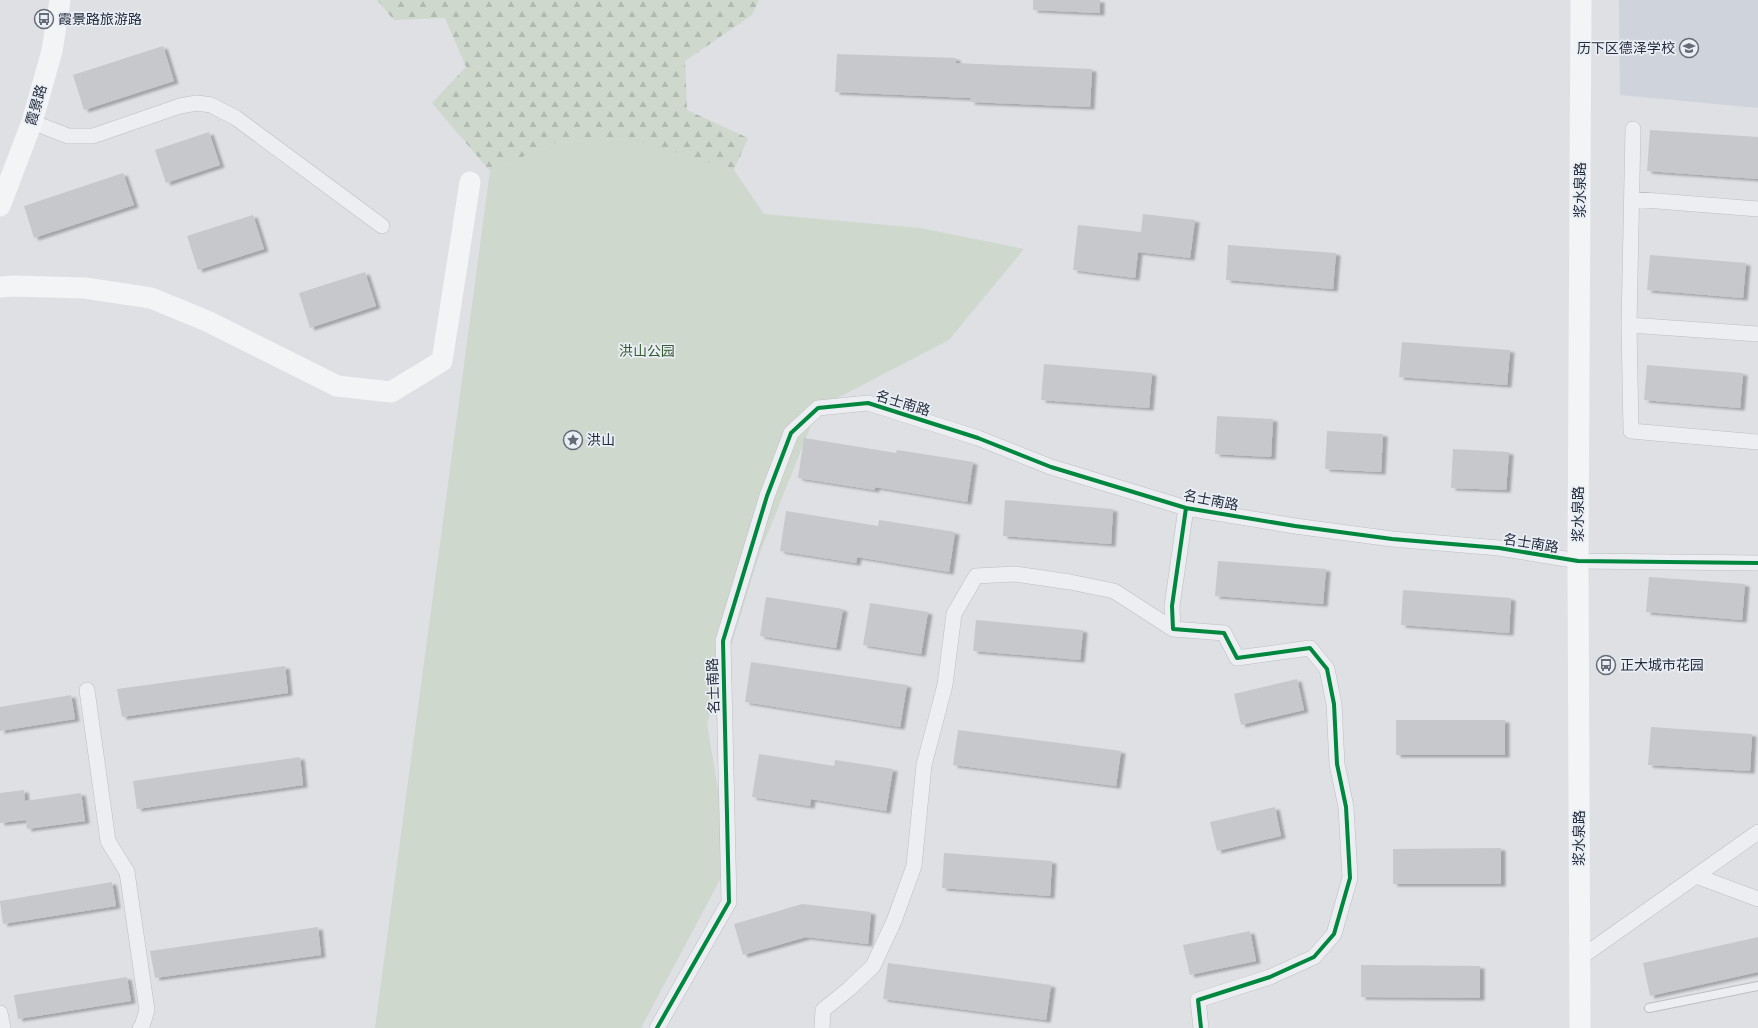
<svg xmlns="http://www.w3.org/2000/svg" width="1758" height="1028" viewBox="0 0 1758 1028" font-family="Raleway,'Noto Sans SC',sans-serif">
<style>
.built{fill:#cfd3db}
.forest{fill:url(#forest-firs)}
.green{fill:#ced8cd}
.building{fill:#c6c8cc;filter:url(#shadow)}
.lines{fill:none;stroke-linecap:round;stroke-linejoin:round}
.lane-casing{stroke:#bcbec2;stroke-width:10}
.street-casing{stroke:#bcbec2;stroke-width:16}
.lane{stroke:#edeef1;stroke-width:8}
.street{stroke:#edeef1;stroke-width:15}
.secondary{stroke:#f2f4f5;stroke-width:21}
.cycleway-casing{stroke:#eaeef5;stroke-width:6}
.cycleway{stroke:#00873e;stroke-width:4}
.labels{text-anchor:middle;stroke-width:3.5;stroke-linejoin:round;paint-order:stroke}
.poi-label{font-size:14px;fill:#242d3e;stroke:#eaeef5;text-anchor:start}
.street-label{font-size:14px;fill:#242d3e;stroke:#eaeef5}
.park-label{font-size:14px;fill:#375b30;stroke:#eaeef5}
</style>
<defs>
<pattern id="forest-firs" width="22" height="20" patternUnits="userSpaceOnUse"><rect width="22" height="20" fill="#ced8cd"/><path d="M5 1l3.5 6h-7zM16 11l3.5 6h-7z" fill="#b1bab1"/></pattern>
<filter id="shadow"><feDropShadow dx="4.5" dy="2.5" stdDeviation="1" flood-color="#0004"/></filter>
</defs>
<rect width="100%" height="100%" fill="#dee0e4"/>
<!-- built -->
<path class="built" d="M1619 0H1758V108L1620 95Z"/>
<!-- forest -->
<path class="forest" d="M377 0H759L752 15 685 61 687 110 748 138 734 170 716 175 633 139 559 141 490 171 432 103 466 67 445 18 394 20Z"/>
<!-- green -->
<path class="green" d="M633 139 734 170 764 214 920 228 1024 249 949 340 818 408 759 555 707 724 730 861 641 1028H375L490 171 559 141Z"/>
<!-- building -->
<path class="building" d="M1033 0H1100V13L1033 10Z
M163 46 174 81 84 110 73 75Z
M837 54 956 58V63L1092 69 1090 107 970 102 971 98 835 92Z
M1650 130 1758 137V179L1647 171Z
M209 132 220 165 166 183 155 150Z
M123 173 134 205 34 238 24 206Z
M1143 214 1195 220 1190 258 1138 252 1135 278 1073 270 1078 225 1141 232Z
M253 215 264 249 198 270 187 236Z
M1228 245 1336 253 1333 289 1226 280Z
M1650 255 1746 263 1743 298 1647 290Z
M365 272 376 306 310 328 299 293Z
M1402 342 1510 350 1507 385 1399 377Z
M1044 364 1152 373 1149 408 1041 400Z
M1647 365 1743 373 1740 408 1644 400Z
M1217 416 1273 419 1271 457 1215 454Z
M1327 431 1383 434 1381 472 1325 469Z
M804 438 896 453 897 450 973 462 967 502 875 487V490L798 478Z
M1453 449 1509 452 1506 490 1451 488Z
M1005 500 1113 509 1111 544 1003 536Z
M786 511 878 526 879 520 955 532 949 572 857 557 856 563 780 551Z
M1218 561 1326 569 1323 604 1215 596Z
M1649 577 1745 584 1742 620 1646 612Z
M1403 590 1511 598 1509 633 1401 625Z
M766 597 843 609 836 648 760 636Z
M870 603 928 612 921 654 863 645Z
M976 620 1083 630 1080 660 973 651Z
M751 662 907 685 900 727 745 702Z
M285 666 288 693 122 717 117 689Z
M1297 679 1304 710 1241 725 1234 694Z
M71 695 75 719 0 731V707Z
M1396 720H1505V755H1396Z
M1651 727 1752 734 1750 771 1648 765Z
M958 730 1121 751 1116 786 953 765Z
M759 754 834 766 835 760 893 769 886 811 811 799 810 806 752 797Z
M300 757 303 785 137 809 133 781Z
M24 790 25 801 81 793 85 821 27 829 26 820 0 823V793Z
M1275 807 1281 836 1217 851 1210 822Z
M1501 848V884H1393V849Z
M944 853 1052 861 1050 896 942 888Z
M112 882 116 906 3 924 0 901Z
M802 904 871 912 868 944 806 937 743 955 734 924Z
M318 927 321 955 155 978 150 951Z
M1250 931 1256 961 1190 975 1183 945Z
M1758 937V972L1650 996 1643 963Z
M888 963 1051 985 1046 1020 883 999Z
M1361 965 1480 966V998L1361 997Z
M127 977 131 1001 18 1019 14 995Z"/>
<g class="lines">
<defs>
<path id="lane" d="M1649 1008 1758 986"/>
<path id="street" d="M32 122 68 136H93L180 106 197 103 211 105 236 118 382 226
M1633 129 1629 325 1758 334
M1632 199 1758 209
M1629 325 1631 431 1758 442
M1186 508 1172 606 1173 629 1224 633 1237 658 1310 648 1327 669 1334 704 1337 764 1346 807 1350 878 1334 934 1314 957 1270 977 1198 1000 1201 1028
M87 690 108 841 127 872 147 1010 142 1026 140 1028
M1696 876 1758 899
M1580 958 1758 832
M0 1013 3 1028
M657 1028 729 902 723 641 767 496 791 433 818 408 868 403 978 438 1051 467 1186 508 1295 526 1392 539 1499 548 1578 561 1758 563
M822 1028 823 1010 849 989 873 966 894 921 914 866 924 765 945 685 954 614 976 576 1015 574 1070 582 1114 591 1173 629"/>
</defs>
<!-- lane casing -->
<use href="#lane" class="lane-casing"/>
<!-- street casing -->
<use href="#street" class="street-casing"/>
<!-- lane -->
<use href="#lane" class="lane"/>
<!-- street -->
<use href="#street" class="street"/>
<!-- secondary -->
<path class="secondary" d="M0 206 32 122 52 51 60 0
M0 287 15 286 85 288 151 298 207 321 337 386 391 392 442 361 470 182
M1580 1028 1578 561 1581 0"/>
<defs>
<path id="cycleway" d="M1186 508 1172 606 1173 629 1224 633 1237 658 1310 648 1327 669 1334 704 1337 764 1346 807 1350 878 1334 934 1314 957 1270 977 1198 1000 1201 1028
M657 1028 729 902 723 641 767 496 791 433 818 408 868 403 978 438 1051 467 1186 508 1295 526 1392 539 1499 548 1578 561 1758 563"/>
</defs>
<!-- cycleway casing -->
<use href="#cycleway" class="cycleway-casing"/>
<!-- cycleway -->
<use href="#cycleway" class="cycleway"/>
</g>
<!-- icons -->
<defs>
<symbol id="bus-ring" viewBox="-11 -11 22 22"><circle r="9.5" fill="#eaeef5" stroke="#656c78" stroke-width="1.5"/><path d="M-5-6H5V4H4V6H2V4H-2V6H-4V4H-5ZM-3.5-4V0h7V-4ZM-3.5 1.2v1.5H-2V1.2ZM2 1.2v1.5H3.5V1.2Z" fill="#656c78"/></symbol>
<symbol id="school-ring" viewBox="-11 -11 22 22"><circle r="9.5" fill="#eaeef5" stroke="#656c78" stroke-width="1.5"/><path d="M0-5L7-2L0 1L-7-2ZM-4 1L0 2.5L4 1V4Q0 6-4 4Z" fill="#656c78"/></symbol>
<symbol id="sight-ring" viewBox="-11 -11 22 22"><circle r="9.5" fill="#eaeef5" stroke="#656c78" stroke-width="1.5"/><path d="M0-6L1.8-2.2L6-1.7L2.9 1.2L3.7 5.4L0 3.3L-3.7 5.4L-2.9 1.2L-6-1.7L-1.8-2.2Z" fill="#656c78"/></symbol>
</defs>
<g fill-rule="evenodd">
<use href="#bus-ring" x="33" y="8" width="22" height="22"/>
<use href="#school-ring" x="1678" y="37" width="22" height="22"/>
<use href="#sight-ring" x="562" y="429" width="22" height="22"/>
<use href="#bus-ring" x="1595" y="654" width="22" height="22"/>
</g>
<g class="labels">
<!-- poi labels -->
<g class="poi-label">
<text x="58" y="24">霞景路旅游路</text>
<text x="1675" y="53" text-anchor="end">历下区德泽学校</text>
<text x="587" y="445">洪山</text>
<text x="1620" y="670">正大城市花园</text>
</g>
<!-- street labels -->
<g class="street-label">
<text transform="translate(36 105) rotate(-74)" y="5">霞景路</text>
<text transform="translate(1580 190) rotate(-90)" y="5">浆水泉路</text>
<text transform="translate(903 403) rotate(17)" y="5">名士南路</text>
<text transform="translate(1211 500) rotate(11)" y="5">名士南路</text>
<text transform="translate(1578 514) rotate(-90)" y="5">浆水泉路</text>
<text transform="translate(1531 543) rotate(9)" y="5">名士南路</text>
<text transform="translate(713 686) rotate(-92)" y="5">名士南路</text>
<text transform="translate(1579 838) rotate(-90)" y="5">浆水泉路</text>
</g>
<!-- park labels -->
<g class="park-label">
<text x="647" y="356">洪山公园</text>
</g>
</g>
</svg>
